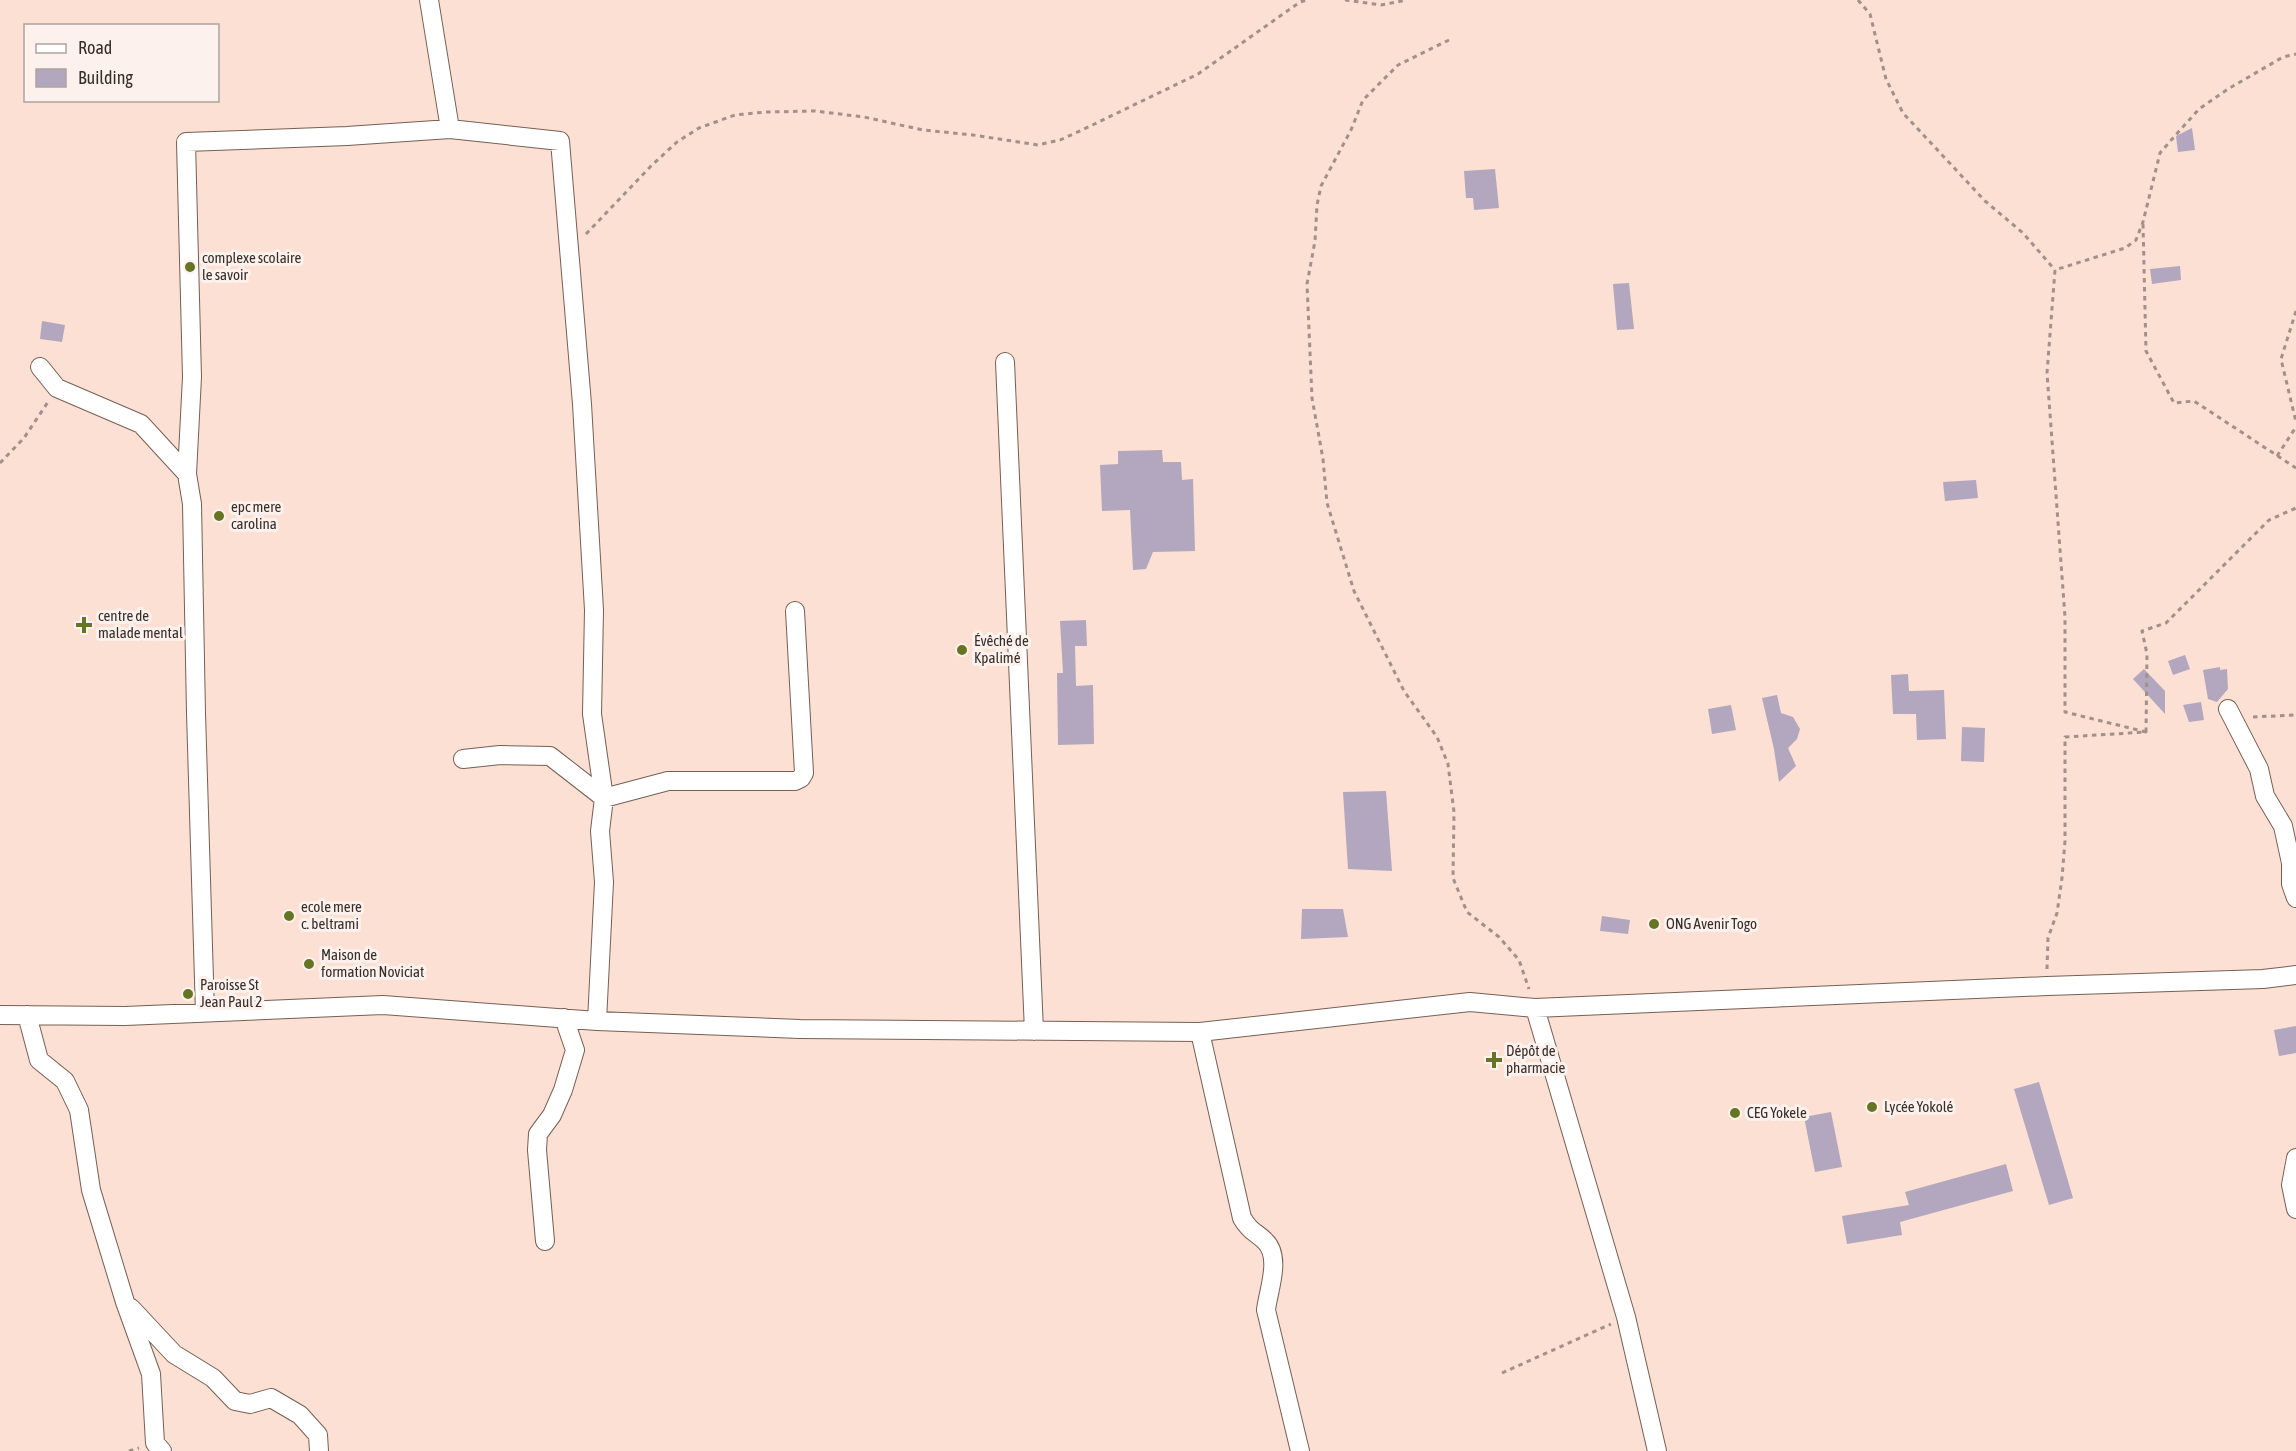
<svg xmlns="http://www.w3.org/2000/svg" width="2296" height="1451" viewBox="0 0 2296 1451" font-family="'Asap Condensed',sans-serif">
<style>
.building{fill:#b2a7be}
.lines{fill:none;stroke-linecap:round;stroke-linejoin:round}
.minor-casing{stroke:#765f54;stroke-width:20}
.path{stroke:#a49087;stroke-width:3;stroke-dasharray:4.5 4.5;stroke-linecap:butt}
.minor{stroke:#fff;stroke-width:18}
.poi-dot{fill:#657523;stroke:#fcf1ec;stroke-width:2}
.labels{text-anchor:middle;stroke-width:6;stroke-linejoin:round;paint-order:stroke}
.poi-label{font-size:15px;fill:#382e29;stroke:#fcf1ec;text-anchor:start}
</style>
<rect width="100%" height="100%" fill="#fbe0d3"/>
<!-- building -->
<path class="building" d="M2192 128 2195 150 2178 152 2176 136Z
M1495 169 1499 208 1474 210 1473 198H1466L1464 171Z
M2180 266 2181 280 2152 284 2150 269Z
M1629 283 1634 329 1617 330 1613 284Z
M42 321 65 325 62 342 40 339Z
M1162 450 1163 462H1181L1182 480 1193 479 1195 551 1153 552 1146 569 1133 570 1130 510 1102 511 1100 465 1118 464V451Z
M1976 480 1978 498 1945 501 1943 482Z
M1086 620 1087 646H1075L1076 686 1093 685 1094 744 1058 745 1057 673H1063L1060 621Z
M2185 655 2190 669 2173 675 2168 661Z
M2220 667V670L2227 669 2228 689 2217 702 2208 699 2203 670Z
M2144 669 2165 691V714L2133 679Z
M1908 674 1909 691 1944 690 1946 739 1917 740 1916 714H1893L1891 675Z
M1777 695 1781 713 1793 717 1800 729 1797 739 1788 748 1796 766 1779 782 1774 749 1762 698Z
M2201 702 2204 720 2189 722 2183 705Z
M1731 705 1736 730 1712 734 1708 709Z
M1962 727 1985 728 1984 762 1961 761Z
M1386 791 1392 871 1348 869 1343 792Z
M1302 909H1343L1348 937 1301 939Z
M1602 916 1630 920 1628 934 1600 931Z
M2296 1026V1053L2279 1056 2274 1030Z
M2039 1082 2073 1198 2049 1205 2014 1089Z
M1831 1112 1842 1167 1815 1172 1804 1117Z
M2006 1164 2013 1191 1900 1222 1902 1235 1847 1244 1842 1216 1909 1205 1905 1192Z"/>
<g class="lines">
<defs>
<path id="minor" d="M429 0 450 129
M1005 362 1034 1031
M40 367 57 388 141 424 187 474
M2228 709 2259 769 2265 796 2283 826 2291 863V884L2296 898
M463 759 500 755 550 756 604 798 668 781H795L801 778 804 773 795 611
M1535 1008 1626 1317 1657 1451
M205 1013 196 713 192 504 187 474 192 377 186 142 347 136 450 129 560 141 582 404 594 610 592 714 604 798 600 831 604 882 597 1021
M0 1015 125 1016 383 1005 597 1021 800 1029 1200 1032 1470 1002 1535 1008 2047 986 2263 979 2296 975
M27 1015 39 1060 65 1081 79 1110 91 1190 125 1302 151 1374 155 1443 162 1451
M1200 1032 1242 1218C1251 1233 1255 1231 1265 1241 1282 1257 1268 1291 1266 1310L1300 1451
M2296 1158 2291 1185 2296 1209
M545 1241 537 1150 538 1134 552 1115 563 1090 575 1050 564 1018
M131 1308 174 1354 213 1378 235 1401 250 1404 271 1398 300 1415 318 1435 319 1451"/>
</defs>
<!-- minor casing -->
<use href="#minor" class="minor-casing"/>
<!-- path -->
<path class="path" d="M1345 0 1381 5 1407 0
M1858 0 1870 14 1886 79 1903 113 1985 201 2023 233 2055 270
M1449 40 1398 65 1363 100 1351 130 1321 186 1317 205 1315 241 1307 284 1312 398 1323 459 1327 503 1354 591 1404 691 1437 737 1448 764 1454 812 1453 878 1467 912 1499 937 1519 960 1529 989
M2143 224 2146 351 2174 403 2194 401 2296 468
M586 234 651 166 677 142 699 128 735 115 766 112 815 111 864 117 923 130 973 135 1038 145 1060 140 1082 130 1198 74 1300 2 1307 0
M2296 311 2281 359 2296 422
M2277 456 2296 427
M0 463 24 438 48 402
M2253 717 2296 715
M2146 732 2147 654 2142 631 2166 623 2269 520 2296 508
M2047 969 2048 938 2057 913 2062 878 2065 841V737L2146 732 2065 712V617L2047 373 2055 270 2125 248 2136 240 2143 222 2160 153 2173 138 2199 109 2228 89 2283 57 2296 54
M1502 1373 1611 1324
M129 1451 139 1448"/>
<!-- minor -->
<use href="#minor" class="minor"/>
</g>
<!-- markers -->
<g class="poi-dot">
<circle cx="190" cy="267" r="6"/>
<circle cx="219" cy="516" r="6"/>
<path d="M81 616h6v6h6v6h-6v6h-6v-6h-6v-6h6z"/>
<circle cx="962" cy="650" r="6"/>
<circle cx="289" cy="916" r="6"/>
<circle cx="1654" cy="924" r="6"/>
<circle cx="309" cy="964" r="6"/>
<circle cx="188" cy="994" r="6"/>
<path d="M1491 1051h6v6h6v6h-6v6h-6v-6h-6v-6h6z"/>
<circle cx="1872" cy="1107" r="6"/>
<circle cx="1735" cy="1113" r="6"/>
</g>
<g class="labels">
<!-- poi labels -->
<g class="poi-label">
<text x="202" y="263">complexe scolaire<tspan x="202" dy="17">le savoir</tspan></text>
<text x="231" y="512">epc mere<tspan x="231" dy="17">carolina</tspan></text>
<text x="98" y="621">centre de<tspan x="98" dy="17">malade mental</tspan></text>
<text x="974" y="646">Évêché de<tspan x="974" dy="17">Kpalimé</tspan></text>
<text x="301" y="912">ecole mere<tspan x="301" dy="17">c. beltrami</tspan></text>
<text x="1666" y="929">ONG Avenir Togo</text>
<text x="321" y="960">Maison de<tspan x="321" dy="17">formation Noviciat</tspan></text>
<text x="200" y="990">Paroisse St<tspan x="200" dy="17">Jean Paul 2</tspan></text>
<text x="1506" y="1056">Dépôt de<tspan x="1506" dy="17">pharmacie</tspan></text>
<text x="1884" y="1112">Lycée Yokolé</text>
<text x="1747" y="1118">CEG Yokele</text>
</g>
</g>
<!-- legend -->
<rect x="24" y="24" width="195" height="78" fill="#fcf1ec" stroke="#aea39e" stroke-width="1.5"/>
<rect x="36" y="44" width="30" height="9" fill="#ffffff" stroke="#aea39e" stroke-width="1.5"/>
<text x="78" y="54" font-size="18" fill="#382e29">Road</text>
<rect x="36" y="69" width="30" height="18" fill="#b2a7be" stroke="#aea39e" stroke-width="1.5"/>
<text x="78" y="84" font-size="18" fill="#382e29">Building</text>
</svg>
